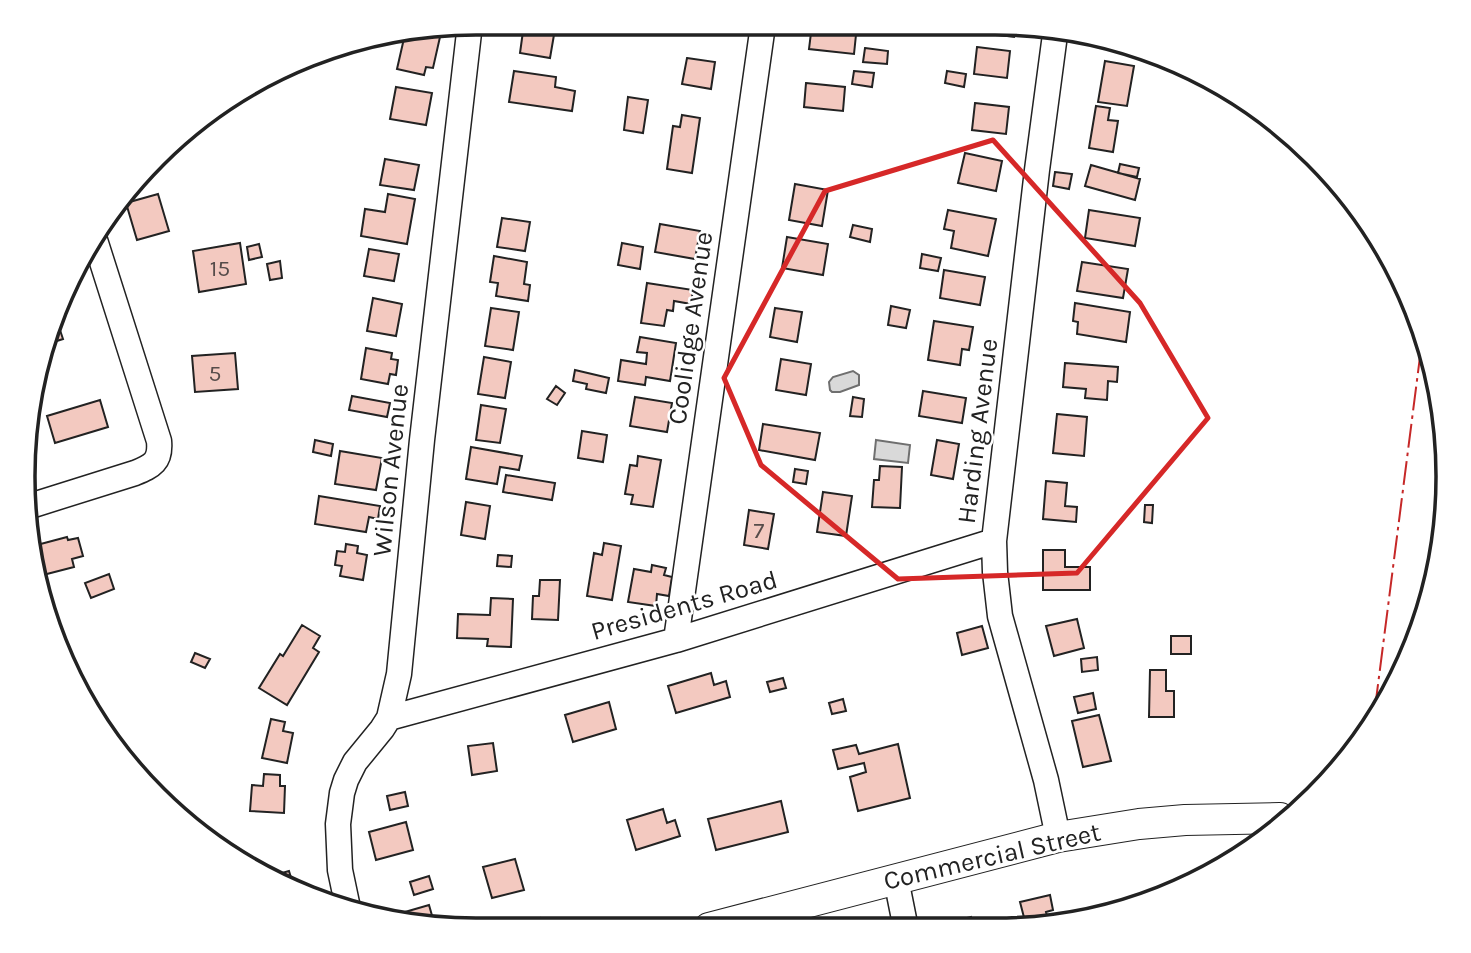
<svg xmlns="http://www.w3.org/2000/svg" width="1471" height="953" viewBox="0 0 1471 953" font-family="Karla,sans-serif">
<style>
.water{fill:#d9d9d9;stroke:#6f6f6f;stroke-width:2}
.building{fill:#f3c9c0;stroke:#222;stroke-width:2}
.lines{fill:none;stroke-linecap:round;stroke-linejoin:round}
.minor-casing{stroke:#222;stroke-width:27}
.major-casing{stroke:#222;stroke-width:32}
.minor{stroke:#fff;stroke-width:24}
.major{stroke:#fff;stroke-width:30}
.power{stroke:#c62828;stroke-width:2;stroke-dasharray:24 5 3.5 5;stroke-linecap:butt}
.marked{fill:none;stroke:#d62828;stroke-width:5;stroke-linejoin:round}
.labels{text-anchor:middle;stroke-width:5;stroke-linejoin:round;paint-order:stroke}
.number-label{font-size:23px;fill:#564c4a}
.street-label{font-size:26px;fill:#222;stroke:#fff}
.rim{fill:none;stroke:#222;stroke-width:3.5}
</style>
<rect width="100%" height="100%" fill="#fff"/>
<!-- water -->
<path class="water" d="M853 371 859 375V385L840 392H832L830 390 829 382 833 377Z
M876 440 910 445 908 463 874 459Z"/>
<!-- building -->
<path class="building" d="M524 24 555 29 550 58 520 53Z
M812 25H857L854 54 809 49Z
M991 26H1015L1014 37 990 34Z
M420 32 440 37 433 68 426 67 424 75 397 69 405 34Z
M332 47 334 52 311 62 310 57Z
M977 47 1010 51 1007 78 974 74Z
M865 48 888 51 887 64 863 62Z
M687 58 715 62 711 89 682 84Z
M1105 61 1134 66 1127 106 1098 102Z
M514 71 556 77 555 87 575 91 572 111 509 102Z
M854 71 874 73 872 87 852 84Z
M947 71 966 74 964 87 945 83Z
M806 83 845 87 843 111 804 107Z
M396 87 432 93 426 125 390 119Z
M628 97 648 100 643 133 624 130Z
M975 103 1009 107 1006 134 972 130Z
M1096 106 1110 108 1108 120 1118 121 1113 152 1089 148Z
M682 115 700 118 692 173 667 169 673 126 680 127Z
M965 153 1002 161 996 191 958 183Z
M385 159 419 165 414 190 380 185Z
M1120 164 1139 168 1137 177 1118 173Z
M1091 165 1140 179 1135 200 1085 186Z
M1055 172 1072 174 1069 189 1053 186Z
M795 184 828 190 822 226 789 220Z
M158 194 169 231 137 240 126 203Z
M388 194 415 199 407 244 361 236 365 209 385 212Z
M948 210 996 219 988 256 951 248 954 231 944 229Z
M1089 210 1140 218 1135 246 1085 238Z
M502 218 530 222 525 251 497 247Z
M660 224 700 231 695 259 655 252Z
M853 225 872 229 870 242 850 237Z
M787 237 828 244 823 275 782 268Z
M240 243 246 284 199 292 193 251Z
M622 243 643 247 640 269 618 265Z
M259 244 262 257 249 260 247 247Z
M369 249 399 254 394 281 364 276Z
M922 254 941 258 938 271 920 268Z
M494 256 527 262 524 284 530 285 528 301 496 296 498 283 490 282Z
M280 261 282 278 270 280 267 264Z
M1082 262 1128 269 1123 298 1077 291Z
M944 270 985 277 980 305 940 298Z
M647 283 693 290 691 304 674 301 673 311 667 310 664 326 641 323Z
M373 298 402 304 396 336 367 331Z
M1075 303 1130 312 1126 342 1077 334 1078 322 1073 321Z
M891 306 910 310 906 328 888 325Z
M491 308 519 312 513 350 485 346Z
M775 308 802 312 797 342 770 337Z
M55 315 63 339 44 345 47 330Z
M934 321 973 327 969 350 962 349 960 365 928 360Z
M640 337 676 343 670 381 646 377 645 385 618 381 621 360 646 364 647 353 637 352Z
M366 348 392 353 391 359 398 360 396 375 390 374 388 384 361 379Z
M235 353 238 389 195 392 192 356Z
M484 357 511 362 505 398 478 394Z
M781 359 811 364 806 395 776 390Z
M1065 363 1118 367 1117 382 1108 381 1107 400 1085 398 1086 389 1063 387Z
M575 370 609 378 606 393 586 389 587 384 573 381Z
M556 386 565 393 557 405 547 399Z
M923 391 966 398 962 423 919 416Z
M352 396 390 403 387 417 349 410Z
M635 397 672 403 667 432 630 426Z
M853 397 864 399 862 417 850 416Z
M100 400 108 427 55 443 47 416Z
M481 405 506 409 500 443 476 440Z
M1057 414 1087 417 1084 456 1053 453Z
M763 424 820 433 815 460 759 450Z
M582 431 607 435 603 462 578 458Z
M315 440 333 444 331 456 313 452Z
M937 440 959 444 953 479 931 475Z
M471 447 522 456 519 470 500 467 497 484 466 479Z
M340 451 382 458 376 490 335 484Z
M638 456 661 460 653 507 631 504 633 495 625 494 630 465 637 466Z
M880 466 902 467 900 508 872 507 874 480H879Z
M795 469 808 471 806 484 793 482Z
M506 475 555 483 552 500 503 492Z
M1046 481 1067 483 1065 506 1077 507 1076 522 1043 519Z
M823 492 852 496 846 536 817 532Z
M319 496 380 506 378 519 369 517 366 532 315 524Z
M466 502 490 506 485 539 461 535Z
M1145 505H1153L1152 523 1144 522Z
M749 510 774 514 768 549 744 545Z
M67 537 68 540 78 538 83 556 72 559 74 567 43 575 45 583 37 585 33 546Z
M604 543 621 546 612 600 587 596 594 553 602 555Z
M346 544 358 546 357 553 367 555 363 580 340 576 342 566 335 565 337 551 345 552Z
M1043 550H1065V567H1090V590H1043Z
M498 555 512 556 511 567 497 566Z
M652 565 666 568 664 575 672 577 669 596 657 594 656 606 628 602 634 569 651 572Z
M109 574 114 589 91 598 85 583Z
M540 580H560L558 620 532 619 533 596H539Z
M491 598 513 599 511 647 487 646 488 639 457 638 458 614 490 615Z
M1077 619 1084 648 1054 656 1046 626Z
M302 625 320 636 313 648 319 652 287 705 259 688 280 654 283 656Z
M982 626 988 648 962 655 957 633Z
M1171 636H1191V654H1171Z
M195 653 210 659 205 668 191 662Z
M1097 657 1098 670 1082 672 1081 659Z
M1150 670H1166V691H1174V717H1149Z
M711 673 714 685 726 681 730 697 676 713 668 686Z
M783 678 786 688 770 692 767 682Z
M1093 693 1096 709 1078 713 1074 697Z
M843 699 846 711 832 714 829 703Z
M609 702 616 729 573 742 565 715Z
M1099 715 1111 761 1083 767 1072 721Z
M271 719 285 722 283 731 293 733 287 763 262 758Z
M493 743 497 771 472 775 468 746Z
M898 744 910 798 858 811 850 777 866 772 864 763 838 769 833 750 856 745 859 754Z
M264 774 280 775V786H285L284 813 250 811 252 785 263 786Z
M405 792 408 806 390 810 387 796Z
M781 801 788 832 716 850 708 819Z
M663 809 667 823 675 820 680 836 636 850 627 820Z
M406 822 413 850 376 860 369 832Z
M515 859 524 890 492 898 483 867Z
M289 871 295 891 271 876Z
M429 876 433 889 414 895 410 882Z
M1050 895 1053 910 1046 912 1049 923 1027 929 1020 902Z
M429 905 435 926H418L400 922 398 914Z
M971 917 974 929H949L947 923Z
M540 918 543 927H510Z"/>
<g class="lines">
<defs>
<path id="minor" d="M1056 27 1037 170 994 541 995 572 1000 616 1046 780 1058 837
M30 506 135 473C152 466 161 462 159 441L95 240
M676 640 763 25
M389 718 676 640 994 541
M896 879 906 929
M348 908 340 870 338 824 342 793 346 780 355 762 382 729 389 718 399 674 422 440 470 24"/>
<path id="major" d="M709 928 1058 837 1139 824 1185 820 1280 818"/>
</defs>
<!-- minor casing -->
<use href="#minor" class="minor-casing"/>
<!-- major casing -->
<use href="#major" class="major-casing"/>
<!-- minor -->
<use href="#minor" class="minor"/>
<!-- major -->
<use href="#major" class="major"/>
<!-- power -->
<path class="power" d="M1375 708 1421 349"/>
</g>
<!-- marked area -->
<path class="marked" d="M993 140 1140 303 1208 418 1077 573 898 579 761 465 724 378 825 191Z"/>
<g class="labels">
<!-- number labels -->
<g class="number-label">
<text x="220" y="276">15</text>
<text x="215" y="381">5</text>
<text x="759" y="538">7</text>
</g>
<!-- street labels -->
<g class="street-label">
<text transform="translate(690 328) rotate(-82)" y="9">Coolidge Avenue</text>
<text transform="translate(977 431) rotate(-83)" y="9">Harding Avenue</text>
<text transform="translate(390 470) rotate(-84)" y="9">Wilson Avenue</text>
<text transform="translate(684 605) rotate(-16)" y="9">Presidents Road</text>
<text transform="translate(992 856) rotate(-13)" y="9">Commercial Street</text>
</g>
</g>
<!-- crop -->
<path d="M0 0H1471V953H0ZM476 35H995A441 441 0 0 1 1436 476V477A441 441 0 0 1 995 918H476A441 441 0 0 1 35 477V476A441 441 0 0 1 476 35Z" fill="#fff" fill-rule="evenodd"/>
<path class="rim" d="M476 35H995A441 441 0 0 1 1436 476V477A441 441 0 0 1 995 918H476A441 441 0 0 1 35 477V476A441 441 0 0 1 476 35Z"/>
</svg>
